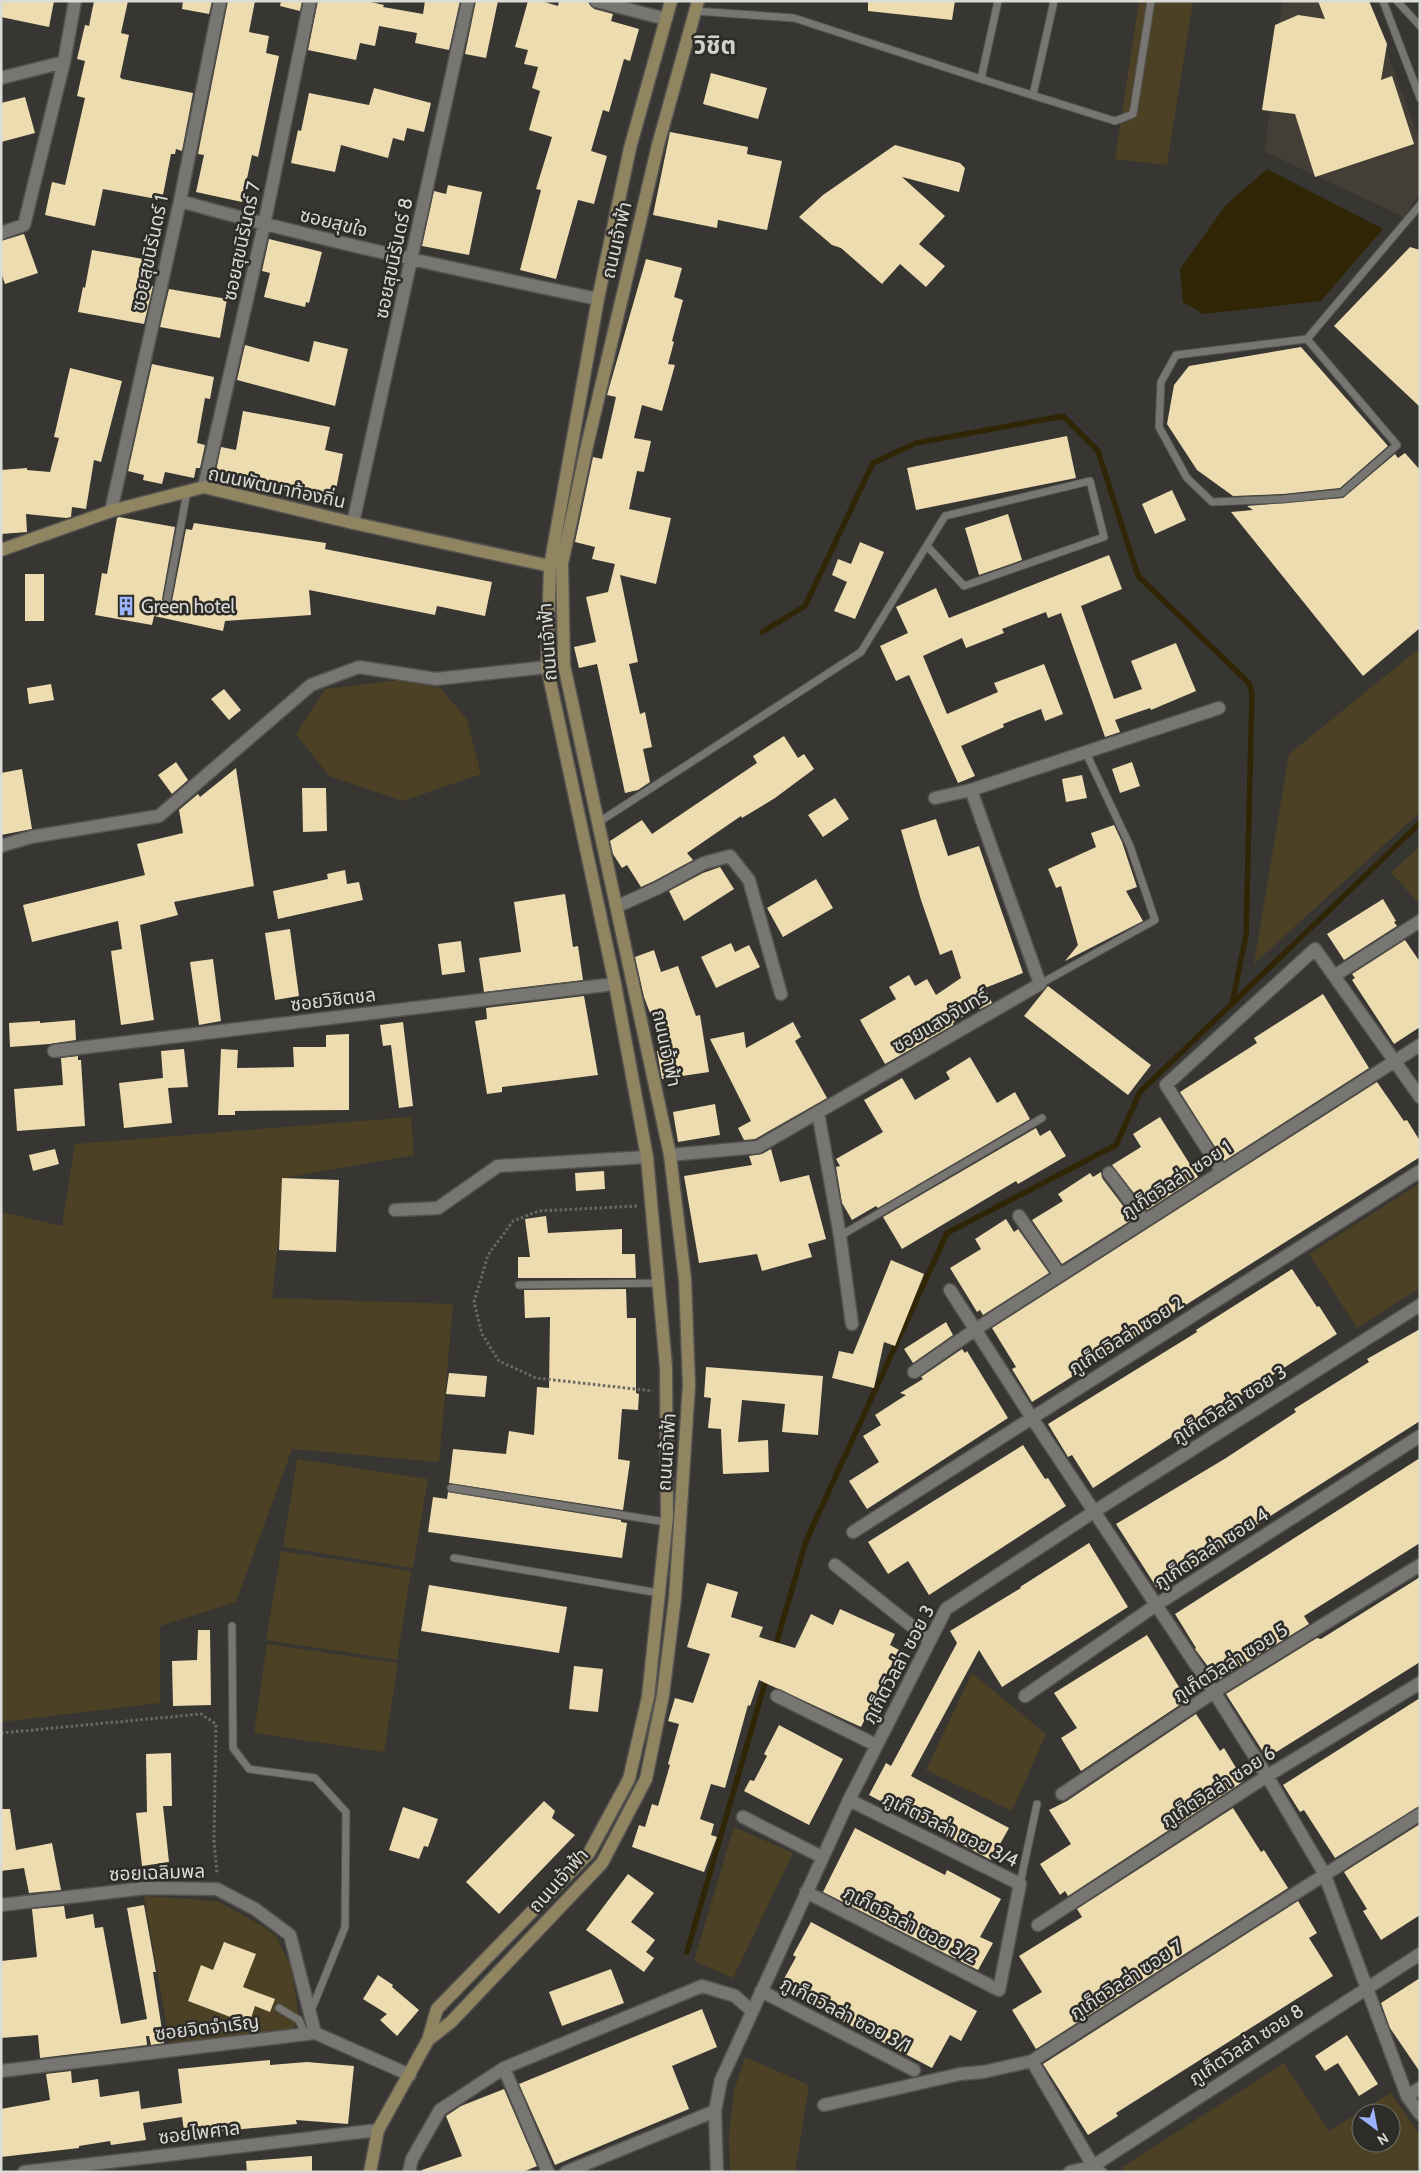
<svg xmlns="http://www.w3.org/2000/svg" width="1421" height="2173" viewBox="0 0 1421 2173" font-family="Cabin,'Noto Sans Thai',sans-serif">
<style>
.built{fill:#433f36}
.green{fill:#4c4124;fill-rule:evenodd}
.water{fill:#302505}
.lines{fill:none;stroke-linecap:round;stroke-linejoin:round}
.stream{stroke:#302505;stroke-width:5.5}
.building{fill:#eddcaf}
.lane-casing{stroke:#53524f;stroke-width:9}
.street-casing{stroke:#53524f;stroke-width:15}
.secondary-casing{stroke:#53524f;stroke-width:15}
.path{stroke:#6a6966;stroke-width:3;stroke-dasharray:2.5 2.5;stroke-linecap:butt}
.lane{stroke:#777672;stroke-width:7}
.street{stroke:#777672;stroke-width:12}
.secondary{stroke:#908461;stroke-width:12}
.labels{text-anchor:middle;stroke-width:5;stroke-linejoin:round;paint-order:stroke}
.street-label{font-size:19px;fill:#dadad7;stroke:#2d2c28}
.poi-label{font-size:19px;fill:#dadad7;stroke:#2d2c28;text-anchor:start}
.district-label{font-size:24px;font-weight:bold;fill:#d1d0cb;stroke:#2d2c28}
</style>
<rect width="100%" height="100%" fill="#373632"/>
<!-- built -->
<path class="built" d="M1282 1H1367L1420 140V193L1404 217 1265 152Z"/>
<!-- green -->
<path class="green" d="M1139 1H1193L1167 165 1115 159Z
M1420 648V812L1254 964 1289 754Z
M399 680 440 688 467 719 481 774 403 801 329 776 296 734 325 689Z
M1420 846V904L1391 873Z
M411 1117 414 1155 285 1178 272 1298 453 1304 439 1462 292 1449 236 1602 160 1626V1703L1 1722V1212L62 1226 75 1144Z
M1420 1183V1288L1357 1328 1309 1254Z
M297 1459 428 1479 413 1568 283 1547Z
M281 1551 411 1571 397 1660 266 1640Z
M267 1644 398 1663 384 1752 254 1733Z
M972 1673 1046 1734 1012 1811 926 1770Z
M734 1827 793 1853 733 1978 694 1961Z
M144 1896 217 1901 261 1925 276 1936 292 1969 299 2020 292 2029 170 2044Z
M745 2057 809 2085 795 2172H730L729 2136 734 2091Z
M1284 2063 1329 2131 1391 2093 1420 2135V2172H1125L1121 2168ZM1361 2113H1391V2143H1361Z"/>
<!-- water -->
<path class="water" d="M1267 169 1383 229 1321 301 1203 314 1183 302 1180 269 1225 206Z"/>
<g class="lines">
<!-- stream -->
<path class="stream" d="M762 632 805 606 873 463 916 443 1063 416 1098 451 1138 576 1249 683 1252 693 1246 936 1232 1004
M775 1648 806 1541 947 1233 1116 1145 1140 1092 1420 823
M687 1952 767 1676"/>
</g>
<!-- building -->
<path class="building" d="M1 1H54L49 27 1 17Z
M94 1H128L121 33 129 35 120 77 122 79 193 93 182 151 176 149 175 154H171L162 200 103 189 95 226 45 215 52 182 65 185 74 146 85 98 77 96 85 61 77 59 85 25 89 26Z
M183 1H212L209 14 182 9Z
M228 1H255L249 32 269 36 266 53 279 56 258 157 252 155 242 202 196 192 204 155 198 154Z
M281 1H302L300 11 280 6Z
M318 1H366L384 5 383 7 423 14 425 1H460L449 50 415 43 417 33 379 26 375 46 360 43 356 60 308 50Z
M476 1H498L486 58 465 54Z
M528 1H541L558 6 559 1H588L594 9 613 14 611 21 639 29 630 61 624 59 609 112 603 110 591 151 607 156 594 204 578 200 556 279 520 270 541 190 536 189 552 137 529 130 540 91 532 88 538 67 524 64 528 50 515 47Z
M868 1H955L952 20 868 11Z
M1318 1H1369L1387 44 1381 80 1392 76 1414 144 1315 177 1295 114 1262 110 1275 25 1298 15 1325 19Z
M711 73 767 88 758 119 703 104Z
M374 88 431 103 424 132 407 128 404 141 393 138 388 158 341 145 335 172 291 163 298 130 301 131 309 93 369 105Z
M25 97 35 133 1 142V103Z
M670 132 748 147 747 154 782 161 767 230 718 220 717 228 653 215Z
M895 145 960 163 965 168 959 192 902 177 945 216 919 244 945 266 926 287 900 264 882 284 841 248 832 245 799 217 823 195Z
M448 185 482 192 469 255 422 246 434 191 446 194Z
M24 234 38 273 5 284 1 272V241Z
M269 239 322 252 309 303 306 302 305 307 264 297 270 273 262 271Z
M1410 247 1420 250V407L1334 326Z
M92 250 149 260 144 285 153 286 144 324 78 312 83 287 85 288Z
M646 259 682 268 674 297 683 300 672 341 674 342 668 364 675 365 662 411 642 405 634 438 651 441 644 472 637 471 629 509 671 518 656 584 620 575 638 662 629 664 640 714 645 712 652 747 643 749 650 782 638 790 625 793 597 664 579 668 574 647 596 642 586 597 608 592 615 564 592 559 595 547 575 542 593 457 602 459 616 397 607 395Z
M169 289 227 299 220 338 160 327Z
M314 341 348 349 335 406 237 380 245 345 309 362Z
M1301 347 1388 446 1340 488 1283 494 1233 496 1197 470 1167 424 1174 385 1189 366Z
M152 364 214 377 210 399 205 398 197 443 205 445 200 468H196L194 478 165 472 162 484 143 480 144 475 128 471Z
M70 368 122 381 101 462 94 460 86 509 72 507 71 517 66 518 26 514 27 532 1 534V470L27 468V470L50 472 59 438 54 437Z
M243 411 330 427 325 450 343 454 334 500 279 489 280 483 216 471 221 447 236 450Z
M1067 436 1076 478 916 510 907 468Z
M1405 453 1420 470V628L1363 676 1231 512 1253 510 1247 506 1343 498 1395 454 1398 458Z
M1172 490 1186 520 1155 534 1142 504Z
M1008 514 1022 560 979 575 965 528Z
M119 517 175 527 162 599 166 605H169L172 601 186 529 192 530 194 523 326 543 325 549 492 582 485 616 437 606 435 615 309 590 311 615 225 621 223 631 154 616 152 625 95 615 102 573 107 574 117 518Z
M860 542 884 552 855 619 834 611 847 582 832 575 838 559 851 564Z
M1109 555 1122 589 1081 606 1114 699 1142 689 1131 661 1176 643 1196 691 1151 710 1150 708 1115 720 1120 732 1105 737 1061 613 1048 618 1046 612 1002 629 1004 633 966 648 962 638 923 656 947 714 998 692 994 683 1044 664 1063 714 1045 721 1041 709 1003 724 1004 727 961 746 975 776 958 783 909 675 896 681 880 646 908 633 896 607 936 588 949 618Z
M25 574H44V621H25Z
M51 684 54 700 29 704 27 688Z
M224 689 241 710 229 720 211 699Z
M784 736 798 758 804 754 814 769 775 798 742 818 741 816 687 853 693 860 654 881 641 887 627 865 622 868 613 854 610 841 642 820 652 834 757 763 753 756Z
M176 762 188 780 172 794 158 775Z
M1132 762 1140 786 1120 793 1112 769Z
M236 768 254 886 174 902 178 915 140 925 154 1020 121 1025 111 951 122 949 118 921 32 942 23 905 145 875 137 844 183 833 179 810 198 794 200 797Z
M22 769 32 829 1 835V773Z
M1082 775 1087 798 1066 802 1062 779Z
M302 788H326L327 831 303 832Z
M835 798 849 819 823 837 808 815Z
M936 819 948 856 979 846 1023 973 985 988 992 1003 980 1009 978 1006 953 1023V1025L885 1064 860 1020 896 999 889 987 909 975 915 986 927 979 936 995 961 978 952 950 940 955 921 900 901 830Z
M1114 825 1122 842 1137 887 1126 891 1143 921 1065 961 1078 945 1061 886 1056 888 1048 869 1096 847 1091 833Z
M720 867 734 889 684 921 669 891 703 873Z
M345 870 347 884 359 882 363 900 278 919 273 891 328 879 327 874Z
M816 879 833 908 783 937 767 908Z
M565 894 573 947 578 946 583 980 484 992 479 958 521 952 514 902Z
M1383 899 1396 921 1394 922 1397 926 1344 960 1327 934Z
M290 929 299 996 275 1000 265 933Z
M1405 940 1420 962V1027L1394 1044 1352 980 1355 978 1352 974Z
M461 941 465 972 442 975 438 944Z
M731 943 735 952 749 945 760 967 716 988 701 957Z
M654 950 661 972 678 966 696 1016 700 1015 709 1072 662 1079 657 1051 664 1050 644 997 635 957Z
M213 959 221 1021 199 1025 190 962Z
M1048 986 1151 1065 1128 1095 1024 1016Z
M1323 994 1369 1068 1224 1161 1180 1092 1257 1043 1254 1038Z
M584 996 598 1075 502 1087V1092L487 1094 475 1021 487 1019 486 1008Z
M75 1020 76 1040 49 1044 10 1047 9 1023 40 1021V1023Z
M403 1022 413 1106 399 1108 391 1045 383 1046 380 1025Z
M793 1022 801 1037 795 1041 827 1098 755 1139 744 1140 738 1128 751 1121 710 1039 744 1032 746 1048Z
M349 1034V1110L235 1111V1115H218L221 1049 238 1050 237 1068 294 1067 293 1047H326V1035Z
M184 1049 188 1087 168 1088 172 1123 124 1128 119 1083 163 1078 161 1051Z
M78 1056V1060H81L85 1126 17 1131 14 1089 63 1085 61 1058Z
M970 1057 997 1103 1015 1092 1030 1119 878 1208 876 1206 852 1220 842 1203 836 1167 840 1166 836 1159 883 1132 864 1100 902 1078 915 1100 950 1079 946 1072Z
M1377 1082 1404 1121 1407 1120 1420 1141V1157L1032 1402 1012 1369 1016 1367 992 1328Z
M715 1104 720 1135 678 1142 673 1112Z
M1160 1117 1198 1177 1147 1210 1112 1165 1141 1147 1133 1134Z
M1036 1128 1040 1136 1050 1130 1066 1156 1018 1184 1016 1181 902 1249 883 1217Z
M55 1149 59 1164 33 1171 29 1155Z
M771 1149 780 1182 809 1175 826 1239 808 1244 812 1257 762 1271 757 1254 699 1263 684 1176 752 1165 749 1156 762 1154Z
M604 1171 605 1189 576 1191 575 1173Z
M1101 1172 1102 1178 1133 1219 1062 1264 1032 1220 1063 1201 1058 1194 1090 1173 1093 1177Z
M282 1178 339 1180 336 1252 279 1250Z
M546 1216 548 1233 622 1229V1254H635L636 1278H518V1257H530L525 1219Z
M1006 1219 1014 1232 1018 1229 1049 1273 983 1315 980 1310 977 1312 950 1268 981 1249 975 1239Z
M891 1260 924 1274 895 1346 884 1342 874 1388 832 1378 839 1351 853 1354Z
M1292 1269 1317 1307 1319 1306 1337 1334 1240 1396 1238 1394 1093 1488 1072 1455 1068 1457 1048 1424 1197 1332 1196 1330Z
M626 1289 627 1318H636V1393L639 1394 638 1410 622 1409 618 1459 630 1461 623 1510 449 1483 453 1449 506 1454 509 1431 534 1435 537 1387 549 1388 550 1317 525 1318 524 1290Z
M946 1322 953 1335 913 1363 904 1349Z
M1420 1329V1421L1157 1588 1116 1524 1226 1458 1296 1412 1294 1409 1369 1362 1367 1359Z
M962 1349 965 1353 967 1351 1008 1418 867 1509 849 1481 879 1462 863 1436 881 1425 875 1415 906 1395 900 1393 923 1379 921 1377Z
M706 1367 823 1376 818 1435 782 1432 785 1404 742 1400 738 1442 768 1440 769 1472 723 1474 721 1429 708 1428 711 1398 704 1397Z
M449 1373 487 1376 485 1397 446 1394Z
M1023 1445 1045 1479 1048 1478 1066 1506 929 1595 908 1561 888 1574 868 1542Z
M1420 1458V1543L1304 1616 1309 1624 1218 1680 1195 1649 1196 1648 1175 1614Z
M448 1492 621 1520V1522L627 1523 622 1558 428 1532 433 1497 447 1499Z
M1089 1543 1128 1607 1002 1687 979 1650 911 1776 1009 1828 991 1860 869 1795 886 1763 891 1766 957 1643 950 1631 1021 1588 1020 1587Z
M1420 1577V1662L1267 1758 1226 1694 1317 1638 1321 1639Z
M707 1583 738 1592 731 1617 763 1627 759 1637 795 1648 811 1614 833 1625 840 1609 895 1634 890 1645 899 1650 861 1727 759 1680 750 1706 748 1705 725 1788 711 1784 700 1819 714 1824 711 1835 717 1837 704 1872 632 1847 639 1825 645 1827 652 1804 658 1806 670 1765 668 1764 679 1724 668 1721 675 1698 693 1703 710 1654 687 1647Z
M429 1585 567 1607 559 1653 421 1631Z
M198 1630H210L211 1705 173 1706 172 1661 197 1660Z
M1147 1635 1187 1700 1081 1771 1061 1738 1077 1728 1054 1693Z
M574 1666 603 1669 598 1712 569 1709Z
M1420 1698V1806L1335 1858 1304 1810 1300 1812 1283 1785Z
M1196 1714 1220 1751 1224 1748 1244 1781 1068 1896 1065 1891 1060 1895 1040 1864 1071 1844 1049 1810 1067 1801Z
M779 1725 843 1759 809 1825 744 1791 750 1780 754 1781 767 1756 764 1754Z
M171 1753 172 1806H163L169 1862 142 1866 136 1813 147 1812 146 1754Z
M544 1801 555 1811 552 1818 575 1835 499 1914 466 1882Z
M403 1807 438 1819 428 1847 424 1846 419 1859 389 1850Z
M1233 1808 1261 1852 1264 1850 1288 1888 1036 2049 1012 2010 1042 1992 1019 1956 1082 1917 1077 1909Z
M1 1809H10L16 1850 52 1843 61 1890 29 1893 24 1868 1 1871Z
M1420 1824V1915L1381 1940 1363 1911 1367 1909 1344 1872Z
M855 1828 945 1875 947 1870 1001 1899 980 1937 993 1943 978 1970 823 1892Z
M628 1874 654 1893 631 1922 655 1940 646 1952 654 1958 644 1972 586 1930Z
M1298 1901 1317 1933 1309 1938 1333 1976 1116 2113 1118 2116 1088 2135 1043 2064Z
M144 1905 156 1972H153L164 2043 151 2045 149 2036H146L147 2045 40 2058 38 2035 1 2038V1961L37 1957 32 1909 64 1906 66 1919 93 1914 95 1928 103 1927 121 2024 147 2019 127 1908Z
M811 1922 977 2011 961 2041 950 2035 932 2068 779 1988 796 1957 793 1955Z
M224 1942 256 1954 243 1987 275 1999 270 2012 255 2006 249 2024 188 2001 201 1965 213 1970Z
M611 1969 624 2003 562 2026 549 1992Z
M378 1975 393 1985 392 1987 419 2010 397 2036 380 2020 387 2014 363 1999Z
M1420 1978V2072L1390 2028 1381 2003Z
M702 2009 717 2047 672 2066 689 2109 555 2165 519 2084Z
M1347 2035 1378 2084 1359 2096 1338 2063 1325 2071 1315 2056Z
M270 2060V2065L307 2062 354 2066 348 2124 296 2120 297 2124 211 2132 185 2137 182 2117 143 2123 146 2140 111 2145 110 2141 79 2146V2148L1 2157V2109L50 2100 46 2074 71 2071 72 2083 98 2079 100 2097 139 2091 141 2109 182 2103 178 2069Z
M504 2089 537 2166 523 2172H422V2170L462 2156 446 2116 461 2106Z
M312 2156V2172H247L246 2161Z"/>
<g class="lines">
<defs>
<path id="lane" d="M1383 1 1420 98
M1397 1 1420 26
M695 11 794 18 981 79 998 1
M981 79 1115 121 1133 114 1151 1
M1033 95 1054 1
M1307 339 1397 445 1342 493 1283 499 1212 502 1187 478 1159 427 1161 382 1176 355 1307 339 1420 205
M167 600 187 492
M599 822 861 652 945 516 1090 481 1104 537 964 586 927 546
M1040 984 1155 920 1130 846 1086 753
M840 1236 1042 1118
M519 1285 659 1283
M451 1488 666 1522
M454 1558 659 1593
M232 1626 233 1748 249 1769 315 1778 346 1812 345 1927 311 2011
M1020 1884 1037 1804
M279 2008 299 2020 305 2034"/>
<path id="street" d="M596 1 666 19
M1 78 64 62
M180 201C318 240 458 270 598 299
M1 233 24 225 64 62 75 1
M204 487 264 225 310 1
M111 511 180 201 220 1
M353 523 468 1
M935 798 971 790 1219 708
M1 846 31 837 159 816 311 685 359 667 436 679 547 667
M618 906 658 888 704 863 730 856 749 880 781 994
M1334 976 1420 921
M54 1051 615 984
M818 1112 840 1236 852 1324
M670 1155 758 1147 1040 984 971 790
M1222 1172 1166 1085 1315 949 1420 1097
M1109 1173 1145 1221
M395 1210 438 1208 498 1166 647 1157
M1019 1216 1060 1275
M950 1290 1032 1418 1214 1692 1267 1776 1324 1873 1407 2096 1420 2114
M914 1372 976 1329 1420 1045
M853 1532 1420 1171
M835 1565 929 1640
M777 1696 876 1745
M1025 1696 1156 1605 1420 1436
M1062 1794 1214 1692 1420 1565
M743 1817 822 1857
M806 1892 999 1990 1020 1884 849 1800
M1 1905 146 1888 217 1889 255 1909 290 1935 315 2033
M1038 1925 1267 1776 1420 1683
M761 1991 914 2070
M1032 2061 1093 2166 1100 2172
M504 2068 548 2172
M1 2071 315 2033 410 2075
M1407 2096 1420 2088
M824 2105 960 2074 983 2072 1032 2061 1420 1814
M24 2172 378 2130
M409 2172 412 2159 440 2110 504 2068 702 1986 735 1996 752 2011
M566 2172 715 2111
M717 2172 715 2111 721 2080 849 1800 946 1609 1095 1511 1420 1305
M1070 2172 1093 2166 1420 1954"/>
<path id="secondary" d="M1 550 111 511 204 487 353 523 550 566
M428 2040 451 2022 602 1863 646 1779 663 1695 675 1598 689 1385 685 1279 670 1155 564 665 562 564 587 446 658 145 698 1
M370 2172 378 2130 428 2040 437 2009 589 1853 629 1779 648 1697 667 1517 666 1367 647 1157 615 984 547 667 550 566 598 299 630 148 671 1"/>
</defs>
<!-- lane casing -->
<use href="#lane" class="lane-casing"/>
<!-- street casing -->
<use href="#street" class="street-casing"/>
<!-- secondary casing -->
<use href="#secondary" class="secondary-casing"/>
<!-- path -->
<path class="path" d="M637 1206 539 1211 513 1221 488 1255 474 1302 482 1334 499 1361 536 1378 653 1391
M1 1733 201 1714 216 1724 214 1841 217 1875"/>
<!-- lane -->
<use href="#lane" class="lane"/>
<!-- street -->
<use href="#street" class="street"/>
<!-- secondary -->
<use href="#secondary" class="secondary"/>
</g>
<!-- icons -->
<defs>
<symbol id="building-bare" viewBox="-9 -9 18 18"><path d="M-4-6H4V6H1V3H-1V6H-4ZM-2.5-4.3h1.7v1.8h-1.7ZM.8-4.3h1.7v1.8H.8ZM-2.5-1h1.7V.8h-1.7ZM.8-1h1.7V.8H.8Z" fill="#9cb4fd" stroke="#2d2c28" stroke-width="2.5" paint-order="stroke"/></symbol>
</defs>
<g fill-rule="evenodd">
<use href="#building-bare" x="112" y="592" width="28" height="28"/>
</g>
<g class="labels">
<!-- street labels -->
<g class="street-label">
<text transform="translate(334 222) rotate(14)" y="7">ซอยสุขใจ</text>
<text transform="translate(616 240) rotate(-77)" y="7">ถนนเจ้าฟ้า</text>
<text transform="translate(241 241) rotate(-78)" y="7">ซอยสุขนิรันดร์ 7</text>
<text transform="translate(149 253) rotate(-78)" y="7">ซอยสุขนิรันดร์ 1</text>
<text transform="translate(393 258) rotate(-78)" y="7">ซอยสุขนิรันดร์ 8</text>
<text transform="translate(277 487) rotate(12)" y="7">ถนนพัฒนาท้องถิ่น</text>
<text transform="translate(547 642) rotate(-94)" y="7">ถนนเจ้าฟ้า</text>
<text transform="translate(333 999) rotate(-7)" y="7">ซอยวิชิตชล</text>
<text transform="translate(940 1020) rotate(-30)" y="7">ซอยแสงจันทร์</text>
<text transform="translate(667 1048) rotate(78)" y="7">ถนนเจ้าฟ้า</text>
<text transform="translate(1176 1179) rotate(-33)" y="7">ภูเก็ตวิลล่า ซอย 1</text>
<text transform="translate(1126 1335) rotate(-32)" y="7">ภูเก็ตวิลล่า ซอย 2</text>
<text transform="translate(1229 1404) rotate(-32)" y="7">ภูเก็ตวิลล่า ซอย 3</text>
<text transform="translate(666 1452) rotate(-86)" y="7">ถนนเจ้าฟ้า</text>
<text transform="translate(1211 1548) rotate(-33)" y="7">ภูเก็ตวิลล่า ซอย 4</text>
<text transform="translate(1230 1662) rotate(-32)" y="7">ภูเก็ตวิลล่า ซอย 5</text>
<text transform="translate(898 1664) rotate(-62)" y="7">ภูเก็ตวิลล่า ซอย 3</text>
<text transform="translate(1218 1786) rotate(-33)" y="7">ภูเก็ตวิลล่า ซอย 6</text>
<text transform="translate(951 1829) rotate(26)" y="7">ภูเก็ตวิลล่า ซอย 3/4</text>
<text transform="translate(157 1872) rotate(-2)" y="7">ซอยเฉลิมพล</text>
<text transform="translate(558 1880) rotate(-48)" y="7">ถนนเจ้าฟ้า</text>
<text transform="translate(911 1924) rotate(27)" y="7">ภูเก็ตวิลล่า ซอย 3/2</text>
<text transform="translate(1126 1979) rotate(-33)" y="7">ภูเก็ตวิลล่า ซอย 7</text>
<text transform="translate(846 2014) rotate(27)" y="7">ภูเก็ตวิลล่า ซอย 3/1</text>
<text transform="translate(207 2027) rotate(-7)" y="7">ซอยจิตจำเริญ</text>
<text transform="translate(1246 2044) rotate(-33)" y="7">ภูเก็ตวิลล่า ซอย 8</text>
<text transform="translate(199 2132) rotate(-7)" y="7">ซอยไพศาล</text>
</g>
<!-- poi labels -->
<g class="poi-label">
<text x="141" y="613">Green hotel</text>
</g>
<!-- district labels -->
<g class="district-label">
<text x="715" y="54">วิชิต</text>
</g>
</g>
<!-- border -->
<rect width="1421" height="2173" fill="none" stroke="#dadad7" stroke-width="5"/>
<!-- north arrow -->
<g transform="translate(1376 2128) rotate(148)"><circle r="24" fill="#2d2c28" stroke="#72726e"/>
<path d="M0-4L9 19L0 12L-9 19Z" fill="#9cb4fd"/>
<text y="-8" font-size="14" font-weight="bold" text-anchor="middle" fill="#dadad7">N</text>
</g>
</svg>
